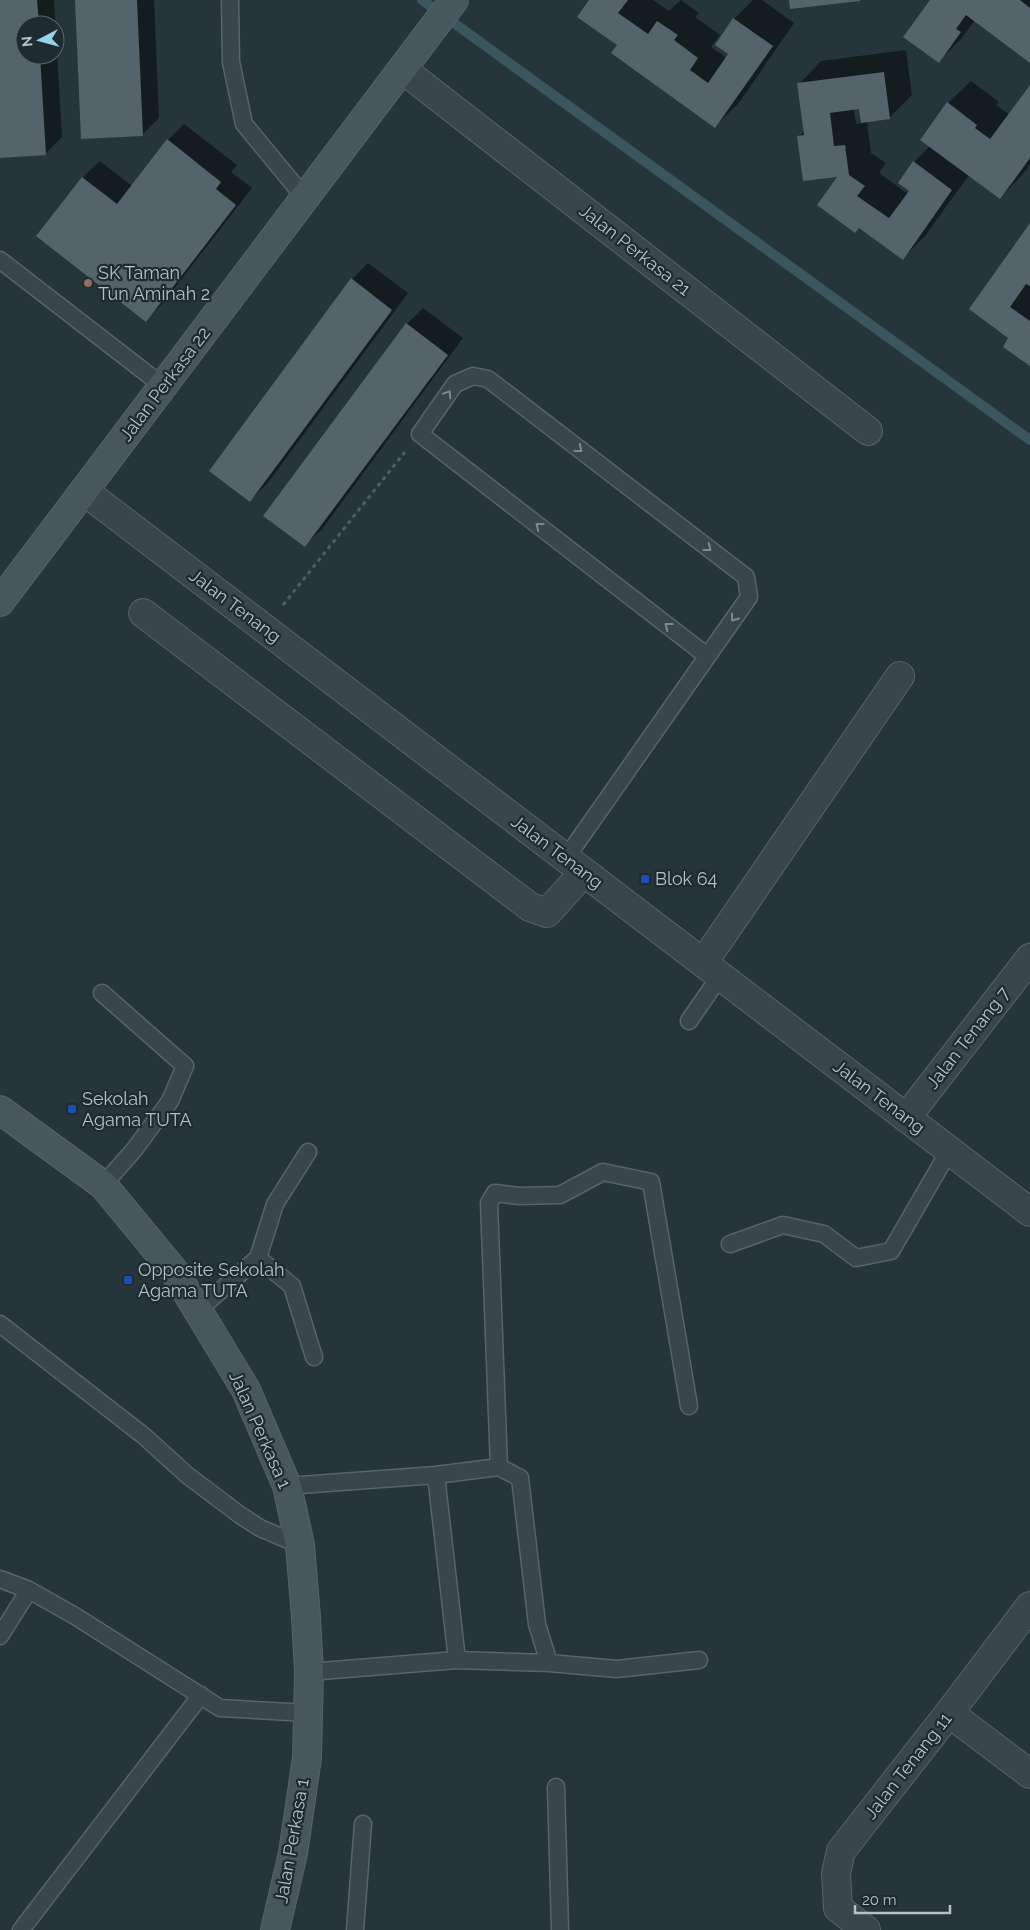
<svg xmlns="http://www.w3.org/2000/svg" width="1030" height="1930" viewBox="0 0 1030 1930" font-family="Raleway,sans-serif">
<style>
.shadow{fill:#0007;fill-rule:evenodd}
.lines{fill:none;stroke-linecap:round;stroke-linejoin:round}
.stream{stroke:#3b565f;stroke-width:10}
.building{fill:#54646a}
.lane-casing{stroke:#576468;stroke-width:19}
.street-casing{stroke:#576468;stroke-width:30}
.secondary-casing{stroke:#576468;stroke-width:30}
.path{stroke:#4f605c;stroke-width:3;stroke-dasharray:4 4;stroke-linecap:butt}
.lane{stroke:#39464a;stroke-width:16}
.street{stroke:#39464a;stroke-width:28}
.secondary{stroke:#48575d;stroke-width:28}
.oneway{stroke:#7d8a8e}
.education-dot{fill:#8d6e63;stroke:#1e2b2f;stroke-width:2}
.transit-dot{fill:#1a4fb4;stroke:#1e2b2f;stroke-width:2}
.labels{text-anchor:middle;stroke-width:4.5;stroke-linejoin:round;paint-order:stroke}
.street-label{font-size:18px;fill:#b5c1c6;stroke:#1e2b2f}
.poi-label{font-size:18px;fill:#b5c1c6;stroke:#1e2b2f;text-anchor:start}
</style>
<rect width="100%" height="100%" fill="#26353a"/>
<!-- shadow -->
<path class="shadow" d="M0 0H54L62 137 45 154 0 156ZM25 25H55V55H25Z
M76 0H154L159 118 142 135Z
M590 0H653L669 11 681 0 699 13 695 17 720 35 711 47 727 58 730 54 734 19 753 0H762L794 23 738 104 715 126 619 44Z
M932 0H1030V61L975 20 961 39 939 61Z
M906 50 912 95 889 118 867 121 871 153 886 163 879 173 908 194 911 190 914 162 930 146 948 103 971 81 999 102 996 105 1010 115 1030 87V165L1022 175 1000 198 969 175 925 236 903 258 840 175 799 137 804 131 799 84 821 61ZM860 108 862 123 856 124 854 109Z
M184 124 237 165 231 172 252 188 163 303 146 320 38 236 83 177 100 161 132 186 168 140Z
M1030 225V364L1010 338 971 309Z
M368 263 408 293 267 484 250 500 352 279Z
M423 308 463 338 322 529 305 545 407 324Z"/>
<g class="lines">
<!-- stream -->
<path class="stream" d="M422 0 1030 440"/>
</g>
<!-- building -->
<path class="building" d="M0 0H37L39 25H25V55H40L46 155 0 158Z
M75 0H137L143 136 81 139Z
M589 0H628L618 13 648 34 657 21 678 35 674 40 698 58 690 70 708 83 728 54 715 45 733 18 773 46 715 128 611 53 617 45 577 17Z
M789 0H860V1L790 9Z
M930 0H1020L1030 8V63L966 15 956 29 961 32 939 63 903 37Z
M884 72 890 119 861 123 859 109 830 113 834 146 845 145 849 175 865 186 857 196 889 218 909 191 898 183 913 161 952 190 903 260 859 228 855 233 817 205 837 177 803 181 797 136 804 135 797 83Z
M1030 85V158L1000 199 920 140 947 102 977 125 975 128 990 139Z
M167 139 221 182 216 189 236 205 146 322 36 236 82 177 117 204Z
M1030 223V286L1026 284 1010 307 1030 321V366L1003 347 1008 338 969 309Z
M351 278 392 310 250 502 209 471Z
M406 323 448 355 305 547 263 516Z"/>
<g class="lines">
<defs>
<path id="lane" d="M230 0 231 62 244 124 305 198
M0 260 163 386
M566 858 749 597 746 577 488 379 473 376 455 384 420 434 707 656
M102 993 185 1066 170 1101 134 1150 103 1185
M689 1021 720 976
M730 1244 783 1225 824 1234 856 1258 891 1251 949 1151
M258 1258 275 1204 308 1152
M198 1310 258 1258 292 1286 314 1357
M0 1324 144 1436 187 1475 240 1515 260 1528 300 1545
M499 1467 489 1203 495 1193 519 1196 560 1195 603 1172 651 1182 689 1406
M436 1475 457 1660
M287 1486 436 1475 499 1467 520 1478 537 1624 549 1663 457 1660 309 1672
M0 1579 29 1590
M0 1636 29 1590 75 1616 220 1708 308 1713
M549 1663 617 1669 699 1660
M556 1787 560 1930
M21 1930 201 1695
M355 1930 363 1824"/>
<path id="street" d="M402 69 868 431
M84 491 1030 1212
M143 613 530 907 547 913 584 872
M703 963 900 676
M906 1118 1030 958
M949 1713 1030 1774
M866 1930 838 1908 836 1873 841 1851 949 1713 1030 1606"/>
<path id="secondary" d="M0 602 454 0
M0 1110 103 1185 174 1271 246 1390 287 1486 300 1545 306 1617 309 1672 307 1758 293 1853 275 1930"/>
</defs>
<!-- lane casing -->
<use href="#lane" class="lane-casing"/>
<!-- street casing -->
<use href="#street" class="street-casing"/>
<!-- secondary casing -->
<use href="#secondary" class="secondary-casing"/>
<!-- path -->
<path class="path" d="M283 605 405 452"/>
<!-- lane -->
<use href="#lane" class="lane"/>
<!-- street -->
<use href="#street" class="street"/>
<!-- secondary -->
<use href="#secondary" class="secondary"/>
</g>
<!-- one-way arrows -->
<defs><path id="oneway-chevron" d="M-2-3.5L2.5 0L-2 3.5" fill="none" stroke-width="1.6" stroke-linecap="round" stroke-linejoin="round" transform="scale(1.25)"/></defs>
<g class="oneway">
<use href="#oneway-chevron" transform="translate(448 394) rotate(-56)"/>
<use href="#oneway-chevron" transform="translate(579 449) rotate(38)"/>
<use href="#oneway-chevron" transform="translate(539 526) rotate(-142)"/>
<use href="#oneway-chevron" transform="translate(708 548) rotate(38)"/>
<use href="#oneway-chevron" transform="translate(734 618) rotate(126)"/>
<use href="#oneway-chevron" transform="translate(668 626) rotate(-142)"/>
</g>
<!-- markers -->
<circle class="education-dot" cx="88" cy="283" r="5"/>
<g class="transit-dot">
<rect x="640" y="874" width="10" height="10" rx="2.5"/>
<rect x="67" y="1104" width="10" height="10" rx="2.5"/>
<rect x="123" y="1275" width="10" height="10" rx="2.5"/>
</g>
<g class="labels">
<!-- street labels -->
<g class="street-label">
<text transform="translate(635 250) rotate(38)" y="6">Jalan Perkasa 21</text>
<text transform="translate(165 384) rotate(-53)" y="6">Jalan Perkasa 22</text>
<text transform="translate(235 606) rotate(37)" y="6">Jalan Tenang</text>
<text transform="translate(557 852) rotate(37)" y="6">Jalan Tenang</text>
<text transform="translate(968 1038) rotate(-52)" y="6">Jalan Tenang 7</text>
<text transform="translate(879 1097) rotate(37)" y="6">Jalan Tenang</text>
<text transform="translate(260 1430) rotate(66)" y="6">Jalan Perkasa 1</text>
<text transform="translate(908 1766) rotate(-52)" y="6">Jalan Tenang 11</text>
<text transform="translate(292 1841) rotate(-80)" y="6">Jalan Perkasa 1</text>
</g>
<!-- poi labels -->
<g class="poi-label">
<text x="98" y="279">SK Taman<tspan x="98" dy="21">Tun Aminah 2</tspan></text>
<text x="655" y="885">Blok 64</text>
<text x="82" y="1105">Sekolah<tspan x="82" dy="21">Agama TUTA</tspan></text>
<text x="138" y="1276">Opposite Sekolah<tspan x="138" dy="21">Agama TUTA</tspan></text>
</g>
</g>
<!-- north arrow -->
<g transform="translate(40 40) rotate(264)"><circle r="24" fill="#1e2b2f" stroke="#5a676b"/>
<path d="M0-4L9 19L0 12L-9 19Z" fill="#94d3ec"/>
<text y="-8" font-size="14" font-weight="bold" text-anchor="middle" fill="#b5c1c6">N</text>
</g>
<!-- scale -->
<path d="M855 1905v8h95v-8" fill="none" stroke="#b5c1c6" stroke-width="2.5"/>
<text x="862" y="1905" font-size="15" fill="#b5c1c6" stroke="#1e2b2f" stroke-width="4" paint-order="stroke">20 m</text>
</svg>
